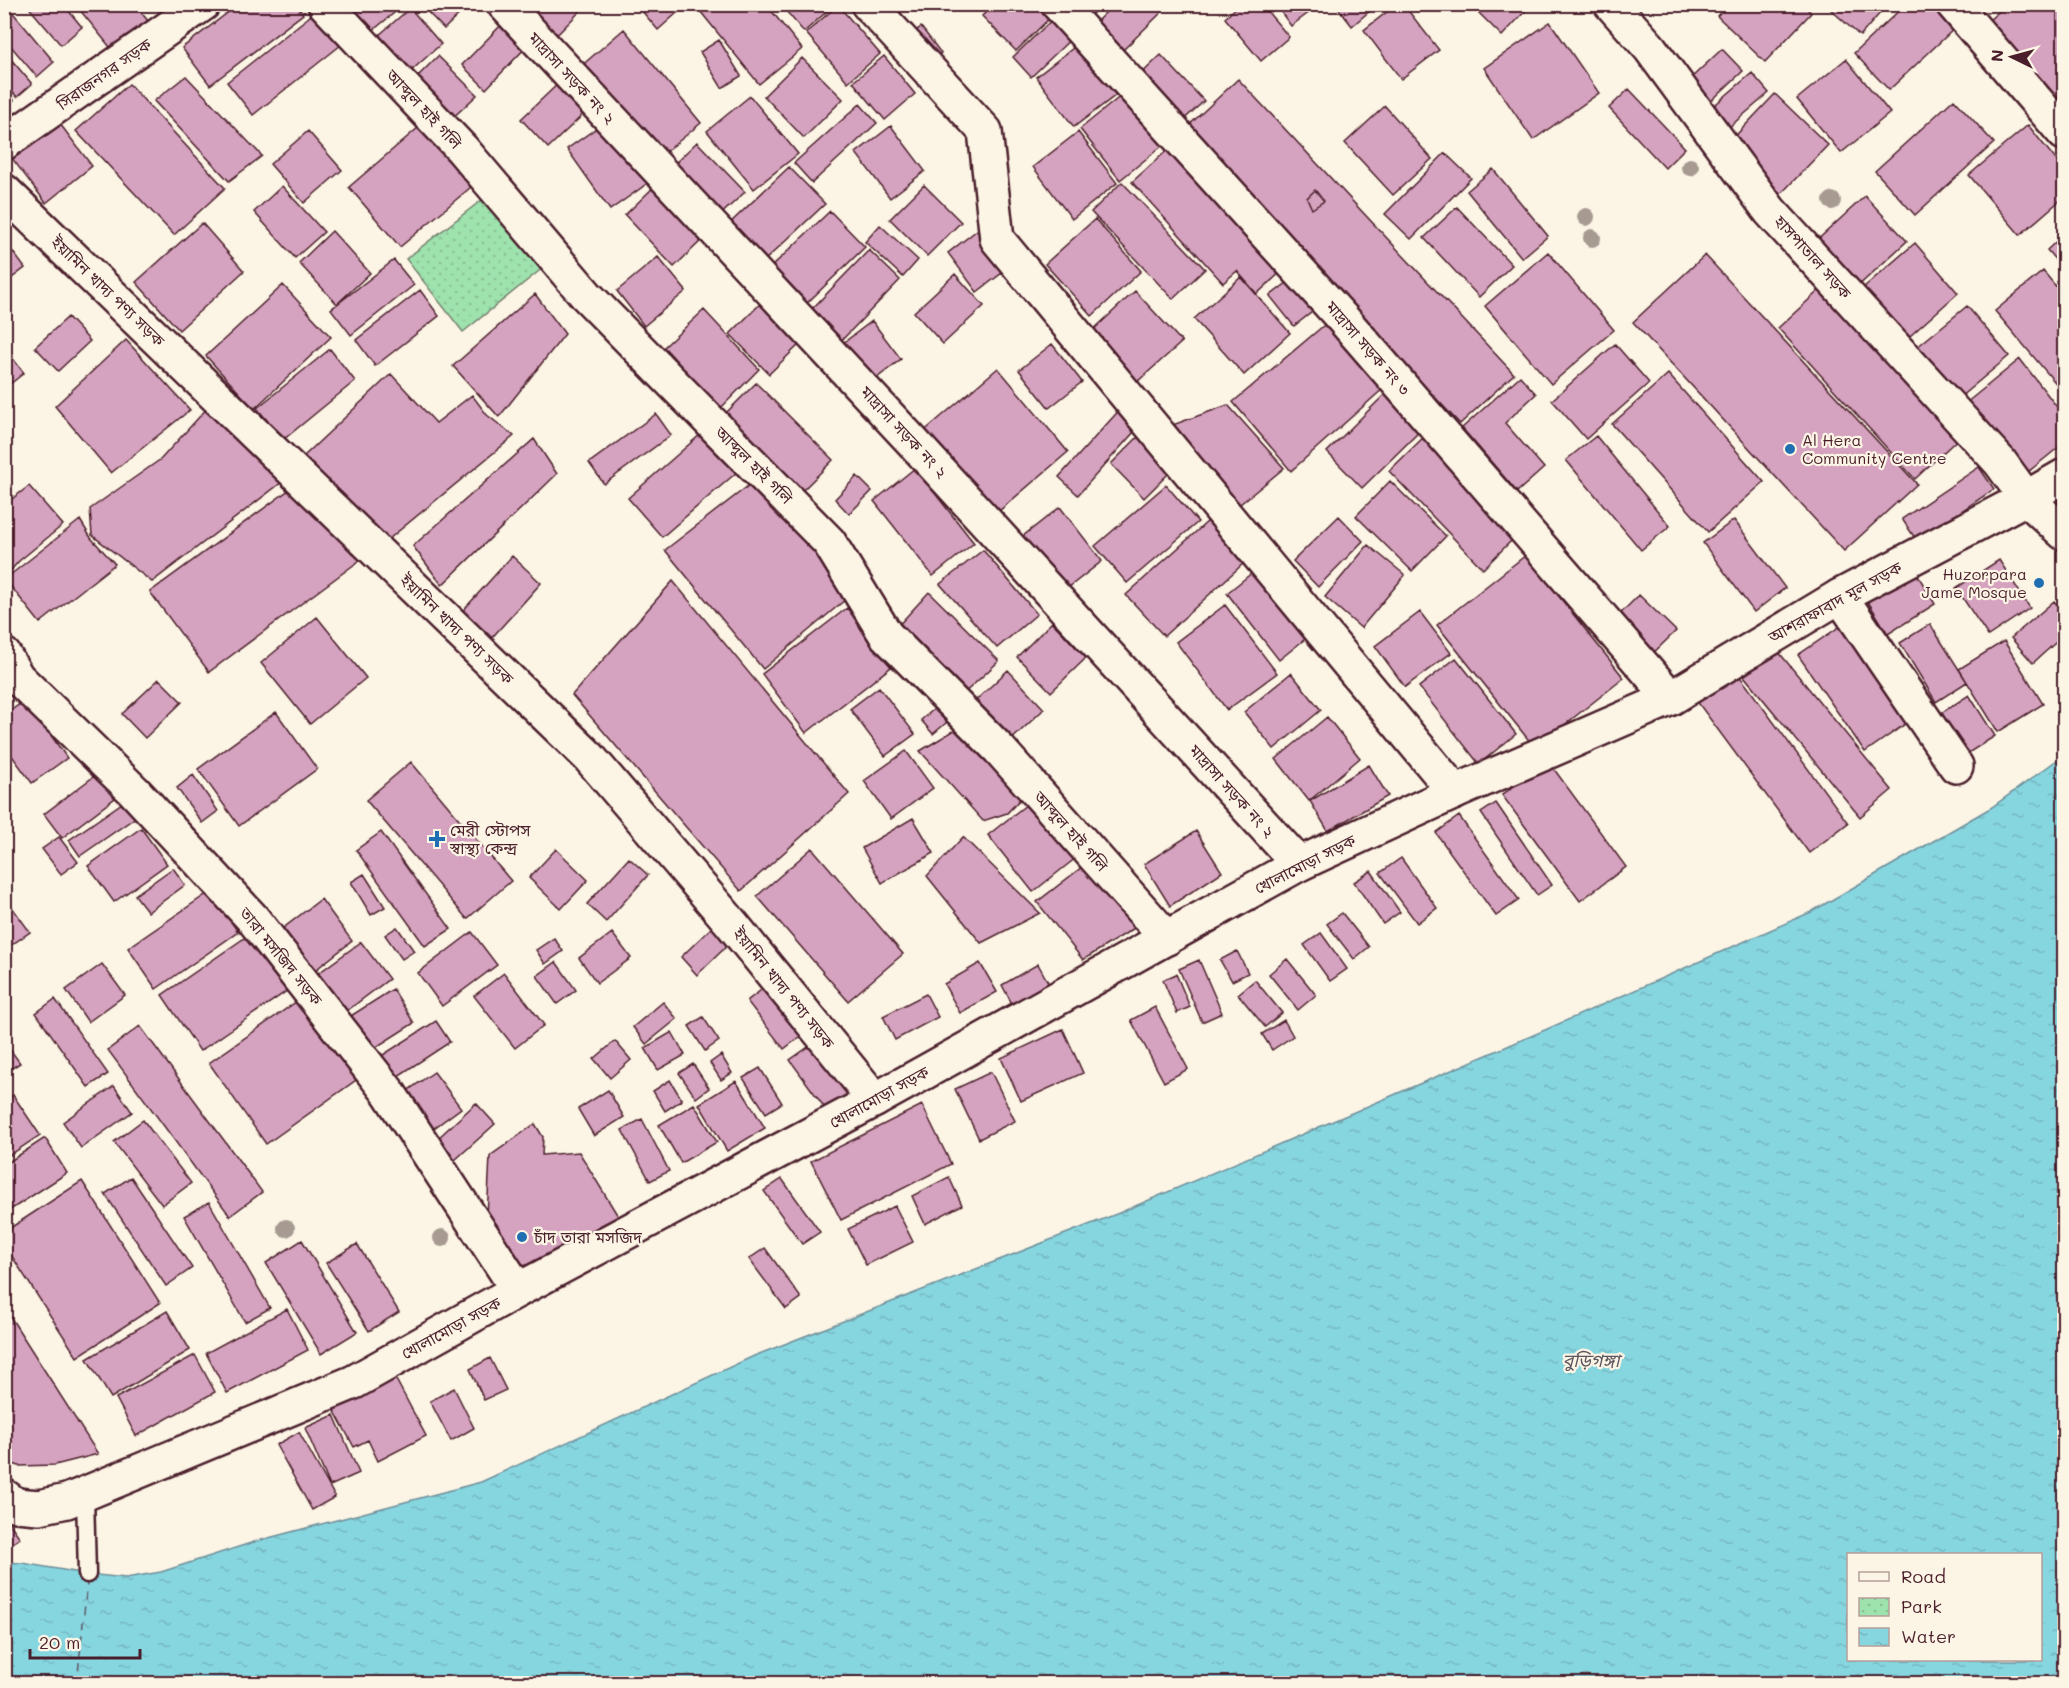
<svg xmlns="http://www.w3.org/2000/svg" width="2069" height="1688" viewBox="0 0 2069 1688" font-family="Mali,'Noto Sans Bengali',sans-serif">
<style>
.park{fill:url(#park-dots);stroke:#74806c;stroke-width:1.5}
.water{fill:url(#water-ripples);stroke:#6e8d98;stroke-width:1.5;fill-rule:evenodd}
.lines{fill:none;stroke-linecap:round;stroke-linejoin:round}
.ferry{stroke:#5c5661;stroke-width:1.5;stroke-dasharray:8 6;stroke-linecap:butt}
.building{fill:#d5a3bf;stroke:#4a1f2b;stroke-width:1.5}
.lane-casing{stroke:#4a1f2b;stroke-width:21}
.street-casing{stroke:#4a1f2b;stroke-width:38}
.secondary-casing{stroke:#4a1f2b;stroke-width:38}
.lane{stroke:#fcf5e5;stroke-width:16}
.street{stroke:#fcf5e5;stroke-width:33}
.secondary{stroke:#fcf5e5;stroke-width:33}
.tree{fill:#a69a91}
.poi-dot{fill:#1f6fb2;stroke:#fcf5e5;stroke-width:2}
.labels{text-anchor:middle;stroke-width:4.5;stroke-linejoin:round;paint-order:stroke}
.street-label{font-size:16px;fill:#4a1f2b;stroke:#fcf5e5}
.poi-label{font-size:16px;fill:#4a1f2b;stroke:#fcf5e5;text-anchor:start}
.water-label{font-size:18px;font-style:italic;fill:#5c5661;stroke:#fcf5e5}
</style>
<defs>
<pattern id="park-dots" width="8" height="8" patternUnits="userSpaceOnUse" patternTransform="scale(1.5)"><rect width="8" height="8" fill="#9ee2ae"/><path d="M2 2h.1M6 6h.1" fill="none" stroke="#8ac196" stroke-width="1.8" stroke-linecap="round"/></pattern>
<pattern id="water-ripples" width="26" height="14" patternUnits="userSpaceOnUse" patternTransform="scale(1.5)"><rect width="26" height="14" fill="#86d6e0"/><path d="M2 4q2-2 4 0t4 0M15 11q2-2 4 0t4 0" fill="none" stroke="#75b7c0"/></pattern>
</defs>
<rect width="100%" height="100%" fill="#fcf5e5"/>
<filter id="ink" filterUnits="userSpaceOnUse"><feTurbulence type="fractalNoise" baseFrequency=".0167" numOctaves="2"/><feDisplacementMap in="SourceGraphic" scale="12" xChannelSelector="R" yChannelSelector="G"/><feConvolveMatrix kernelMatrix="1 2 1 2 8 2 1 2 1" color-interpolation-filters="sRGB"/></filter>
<g filter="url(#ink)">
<!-- park -->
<path class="park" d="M492 192 549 263 463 332 406 259Z"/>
<!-- water -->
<path class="water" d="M2064 755V1683L5 1684V1562L22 1563 87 1574 126 1578 161 1572 257 1541 481 1482 754 1356 1119 1213 1545 1030 1811 912 1992 807ZM1848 1554H2040V1660H1848Z"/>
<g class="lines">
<!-- ferry -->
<path class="ferry" d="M77 1684 87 1583"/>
</g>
<!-- building -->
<path class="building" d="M26 4H63L82 27 61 45Z
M75 4H134L149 22 114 52Z
M239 4H296L303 14 210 85 182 48Z
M359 4H405L366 36 348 14Z
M423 4H470L444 29 422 6Z
M520 4H587L554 38Z
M650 4H687L658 30 642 11Z
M698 4H766L802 49 759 84 696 6Z
M780 4H835L804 32Z
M994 4H1053L1058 10 1016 51 982 16Z
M1067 4H1102L1084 22Z
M1114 4H1170L1121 52 1094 24Z
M1240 4H1261L1289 37 1261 61 1225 18Z
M1275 4H1316L1318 6 1291 26Z
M1335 4H1378L1352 26Z
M1397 4H1403L1439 50 1401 79 1364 30Z
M1470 4H1532L1502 36Z
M1728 4H1803L1811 13 1765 62 1717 16Z
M1833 4H1888L1860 36 1829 8Z
M1906 4H1934L1956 27 1889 90 1854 53Z
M2007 4H2064V107L1987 22Z
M838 5 880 54 848 82 806 33Z
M9 8 54 62 37 77 4 38V12Z
M410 8 441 44 401 80 370 43Z
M315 12 341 45 253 115 227 82Z
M1058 14 1076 34 1031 77 1013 57Z
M506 20 530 43 486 89 462 65Z
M1550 22 1599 93 1533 140 1484 68Z
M921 27 941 53 925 65 905 39Z
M624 29 701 123 656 160 580 67Z
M719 40 741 76 722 88 700 52Z
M1077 45 1116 95 1074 127 1036 77Z
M1722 49 1743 71 1694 117 1673 95Z
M4 51 32 84 17 97 4 82Z
M1161 55 1204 101 1177 126 1135 80Z
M438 56 477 95 446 124 409 85Z
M884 56 915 94 885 120 853 82Z
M802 58 843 99 804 138 764 96Z
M1846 59 1890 113 1841 153 1797 99Z
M1752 73 1769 93 1713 141 1696 121Z
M186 76 262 156 229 181 154 101Z
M1238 79 1514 374 1460 424 1185 129Z
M562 80 589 109 548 148 521 119Z
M129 84 225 188 174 235 76 131Z
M4 87 14 100 4 107Z
M1629 89 1685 148 1665 168 1609 108Z
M1775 94 1828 145 1774 201 1722 150Z
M1122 95 1162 146 1120 180 1080 129Z
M750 96 798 154 754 189 707 131Z
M1954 99 1994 143 1915 215 1875 171Z
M860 104 877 123 812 183 794 163Z
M1385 106 1432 159 1393 195 1345 143Z
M57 120 92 166 46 203 11 157Z
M426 121 477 182 400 247 349 187Z
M605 122 648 183 610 210 567 149Z
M2028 125 2064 170V197L2020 235 1969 175Z
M891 126 925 171 890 198 856 153Z
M308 131 342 170 304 203 270 164Z
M1078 132 1117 183 1072 219 1033 167Z
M697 142 745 192 715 220 668 170Z
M1173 145 1284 269 1257 294 1237 271 1223 283 1132 182Z
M1445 153 1471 178 1411 239 1385 214Z
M789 167 825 204 763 262 728 225Z
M1493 169 1548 236 1522 258 1467 191Z
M1122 182 1205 269 1173 299 1091 212Z
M657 184 706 236 674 267 625 215Z
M924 185 961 222 927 256 890 219Z
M282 186 324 232 295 258 254 212Z
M1315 190 1324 201 1312 209 1307 198Z
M1865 196 1907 241 1854 290 1812 245Z
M1457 207 1512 265 1479 297 1424 238Z
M830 211 865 247 804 306 769 269Z
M1095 219 1141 271 1092 316 1045 264Z
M202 223 244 271 179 330 136 282Z
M880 225 918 260 903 277 865 242Z
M981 227 1011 266 977 292 948 253Z
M332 231 370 273 337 304 299 263Z
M2064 234V270L2047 250Z
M4 240 25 268 4 284Z
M1915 243 1958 293 1900 345 1856 294Z
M869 250 900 280 839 343 808 313Z
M1548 252 1614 330 1551 384 1485 306Z
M1705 255 1917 484 1844 551 1633 322Z
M658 257 686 291 644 326 617 291Z
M394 260 414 285 351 335 331 309Z
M2043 271 2064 296V393L1995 311Z
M955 274 984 306 943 344 914 312Z
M1241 277 1290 333 1244 375 1194 319Z
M1292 279 1316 309 1294 326 1270 296Z
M283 285 331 337 254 409 206 356Z
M1825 285 1962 435 1915 479 1778 328Z
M420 290 439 316 375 366 356 340Z
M1135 291 1182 342 1137 382 1092 331Z
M535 294 565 334 499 417 453 366Z
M766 298 805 339 769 374 730 334Z
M1967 306 2009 356 1953 403 1911 352Z
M704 310 759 369 720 409 664 347Z
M68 317 90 341 58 371 35 347Z
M872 321 901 359 868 385 838 347Z
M1329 321 1385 387 1291 471 1233 402Z
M126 340 190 410 111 473 55 406Z
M1052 344 1082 382 1049 408 1019 370Z
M1615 344 1649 383 1586 439 1552 400Z
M330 349 355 381 283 440 257 408Z
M7 351 24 373 4 389V353Z
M2020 359 2064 416V443L2023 476 1966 403Z
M998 368 1068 452 992 517 922 433Z
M391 374 436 423 472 395 487 415 514 436 384 543 303 457Z
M1668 374 1764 482 1708 532 1612 424Z
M1520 376 1536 394 1505 423 1544 468 1517 492 1462 428Z
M756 383 833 460 803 490 726 413Z
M1387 392 1422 429 1362 488 1327 452Z
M210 405 286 479 152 582 92 535 90 509 161 459Z
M1228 405 1284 468 1234 509 1167 427Z
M1123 406 1142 423 1078 495 1059 477Z
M656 414 671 435 604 484 589 463Z
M1429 432 1523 529 1483 569 1389 471Z
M702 433 736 473 662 537 628 498Z
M1141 434 1174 468 1144 498 1111 464Z
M1596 436 1670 526 1641 550 1566 460Z
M534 439 557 474 442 585 413 546Z
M1979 467 1994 489 1917 541 1902 519Z
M915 468 974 543 933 576 874 501Z
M857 476 872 491 849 514 835 499Z
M1390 481 1446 536 1412 571 1356 516Z
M752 483 852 594 763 669 665 550Z
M1166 485 1198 522 1127 583 1095 546Z
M29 486 63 525 19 561 4 578V505Z
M293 487 363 558 209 672 150 592Z
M1060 507 1102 561 1059 595 1018 540Z
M1339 516 1363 541 1318 587 1293 561Z
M80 520 91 538 115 564 40 623 5 579Z
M1734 520 1785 588 1754 612 1703 543Z
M1208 521 1245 562 1164 636 1126 595Z
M1368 545 1405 575 1361 628 1325 597Z
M983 550 1037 614 997 648 940 584Z
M1526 555 1624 678 1535 748 1437 625Z
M512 556 541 583 488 642 459 615Z
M1999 560 2030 608 1988 636 1956 588Z
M1910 562 1935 604 1888 634 1862 592Z
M1263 564 1315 631 1279 660 1227 593Z
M673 581 849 794 741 891 572 695Z
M929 592 999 661 959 698 896 628Z
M1639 595 1676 631 1646 660 1610 624Z
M2054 601 2064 613V635L2033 663 2011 638Z
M1225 605 1277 673 1227 710 1176 642Z
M847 608 891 667 806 733 762 674Z
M1420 612 1451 653 1405 687 1375 646Z
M317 617 366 678 310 724 261 663Z
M1052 622 1086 658 1051 692 1017 657Z
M1845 623 1911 720 1865 752 1798 655Z
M1930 624 1967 682 1936 702 1900 643Z
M2004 641 2043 704 1998 732 1959 669Z
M1777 650 1892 790 1860 817 1744 676Z
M1456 658 1516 734 1479 764 1419 687Z
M1008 670 1044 709 1009 742 973 703Z
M1736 671 1848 823 1809 853 1696 700Z
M1291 673 1321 710 1274 749 1244 712Z
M159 679 182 702 145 738 122 714Z
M879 687 915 734 885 756 850 709Z
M1969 695 1995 736 1965 755 1938 715Z
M946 699 958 713 933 734 921 720Z
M26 700 67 758 32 783 4 745V715Z
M276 712 317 769 239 826 198 769Z
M1327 717 1360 758 1309 801 1276 759Z
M968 722 1027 792 1007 813 983 821 920 751Z
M906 751 933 788 891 819 864 781Z
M1548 761 1626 867 1580 901 1502 795Z
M411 762 511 881 467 919 366 800Z
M1369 765 1388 796 1328 831 1310 801Z
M97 774 115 798 62 838 44 814Z
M193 775 218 811 202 823 177 788Z
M135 794 146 810 80 856 69 840Z
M1036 797 1081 854 1033 892 988 835Z
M1496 803 1552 885 1537 895 1481 813Z
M1459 816 1519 900 1496 916 1436 833Z
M913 818 934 853 882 883 862 848Z
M141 828 167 864 114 902 88 866Z
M1196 831 1222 872 1170 906 1144 864Z
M381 832 451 929 425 946 356 850Z
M59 837 78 862 61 874 42 849Z
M963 837 1040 913 981 943 927 876Z
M812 848 903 954 848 1001 757 896Z
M556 849 588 880 561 909 529 878Z
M629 858 648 875 606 922 587 904Z
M1401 858 1437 908 1417 923 1380 873Z
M1086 864 1144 922 1083 960 1037 902Z
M173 868 185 885 148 912 135 895Z
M1371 871 1400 912 1383 924 1354 882Z
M364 874 385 907 371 915 351 882Z
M211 891 238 932 156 989 128 948Z
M4 896 30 932 4 950Z
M321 899 352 941 309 975 277 933Z
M1342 913 1369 947 1354 959 1327 924Z
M397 927 414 951 402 959 385 935Z
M712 927 729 944 697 975 681 957Z
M256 930 294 986 200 1051 162 995Z
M472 932 497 965 442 1006 418 973Z
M612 933 631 958 597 983 579 958Z
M1321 933 1347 969 1330 981 1304 945Z
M554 938 563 951 545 964 536 950Z
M361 942 389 979 340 1016 312 978Z
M1237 951 1248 973 1232 981 1220 960Z
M1287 959 1316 995 1298 1010 1269 974Z
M1199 960 1222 1013 1202 1022 1179 969Z
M556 962 576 990 557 1004 537 976Z
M980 963 997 992 960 1013 944 984Z
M102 964 125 995 88 1022 66 990Z
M1038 964 1054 993 1017 1013 1002 985Z
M504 973 544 1025 515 1048 474 996Z
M1176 974 1190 1007 1177 1013 1163 980Z
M1255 980 1282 1013 1265 1027 1238 994Z
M769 984 806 1032 784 1049 747 1001Z
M393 989 414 1023 367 1053 346 1019Z
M926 994 938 1017 895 1040 883 1016Z
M303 997 359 1078 266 1144 209 1063Z
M55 999 108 1074 88 1087 36 1013Z
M663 1002 677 1019 646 1044 633 1027Z
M1155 1007 1188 1069 1164 1082 1131 1020Z
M703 1017 719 1041 705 1051 689 1026Z
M1284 1020 1293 1036 1272 1050 1262 1034Z
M436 1021 450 1042 389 1082 375 1060Z
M140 1026 262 1192 230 1216 108 1050Z
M1063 1029 1083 1073 1021 1101 1001 1058Z
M672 1032 685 1055 658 1070 645 1048Z
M4 1041 20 1063 4 1073Z
M615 1041 631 1060 610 1078 594 1059Z
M814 1043 850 1093 827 1111 790 1060Z
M721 1055 732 1073 721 1080 710 1063Z
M693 1064 709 1088 696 1098 679 1073Z
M760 1068 782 1103 766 1113 743 1078Z
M434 1072 461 1108 430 1131 403 1094Z
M991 1072 1015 1121 979 1139 955 1089Z
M670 1080 682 1100 665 1111 653 1091Z
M736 1081 765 1128 727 1151 699 1104Z
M114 1086 132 1112 81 1148 63 1122Z
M608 1090 624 1117 594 1136 578 1109Z
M13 1095 40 1135 4 1159V1101Z
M476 1103 495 1124 455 1160 436 1140Z
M694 1104 717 1142 681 1163 659 1125Z
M922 1105 951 1164 841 1220 811 1161Z
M642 1119 669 1171 650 1181 622 1130Z
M143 1120 191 1183 162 1205 114 1142Z
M535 1124 543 1137 542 1155 579 1152 621 1221 519 1275 487 1218 490 1156Z
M45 1138 67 1173 4 1214V1165Z
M131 1177 192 1268 166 1286 105 1194Z
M949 1177 962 1205 925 1224 912 1196Z
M782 1179 820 1232 802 1244 764 1191Z
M82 1181 160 1303 77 1357 4 1244V1232Z
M209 1202 270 1308 245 1322 184 1216Z
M895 1206 913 1242 866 1265 848 1229Z
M302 1240 357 1332 321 1354 266 1263Z
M357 1244 399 1312 369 1331 326 1263Z
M765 1248 801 1298 786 1309 749 1259Z
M4 1307 98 1454 55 1465 19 1466 4 1461Z
M287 1309 308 1350 227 1393 206 1353Z
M167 1311 190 1350 111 1398 87 1359Z
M195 1355 215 1392 136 1436 116 1398Z
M490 1358 506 1390 484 1400 470 1369Z
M393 1374 426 1436 378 1461 368 1440 354 1447 332 1406Z
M454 1388 474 1428 451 1441 430 1401Z
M334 1415 359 1473 330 1486 305 1428Z
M299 1432 335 1497 312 1510 276 1445Z
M6 1518 20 1538 4 1549V1519Z"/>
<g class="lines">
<defs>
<path id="lane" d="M85 1495 87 1574"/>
<path id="street" d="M325 4 462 149 586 295 829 542 886 635 999 749 1167 938
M504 4 911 440 1299 864
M868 4 985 131 997 239 1455 792
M1058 4 1343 319 1671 698
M1611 4 1650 48 1770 211 2000 462 2026 498 2064 533
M1953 4 2064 133
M4 143 203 4
M4 191 589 757 732 924 875 1100
M1840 596 1956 766
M4 655 17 677 134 791 253 919 389 1093 518 1290"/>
<path id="secondary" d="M4 1496 16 1505 39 1507 67 1501 354 1382 518 1290 875 1100 1299 864 1455 792 1671 698 1840 596 2026 498 2064 476"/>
</defs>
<!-- lane casing -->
<use href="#lane" class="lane-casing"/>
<!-- street casing -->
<use href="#street" class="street-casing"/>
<!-- secondary casing -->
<use href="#secondary" class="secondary-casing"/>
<!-- lane -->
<use href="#lane" class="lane"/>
<!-- street -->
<use href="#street" class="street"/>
<!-- secondary -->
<use href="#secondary" class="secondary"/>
</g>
<!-- trees -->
<g class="tree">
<circle cx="1690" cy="167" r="9"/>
<circle cx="1832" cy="201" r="9"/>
<circle cx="1586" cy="217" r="9"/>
<circle cx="1592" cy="238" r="9"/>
<circle cx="286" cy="1228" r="9"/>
<circle cx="442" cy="1238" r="9"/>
</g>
</g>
<!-- markers -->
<g class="poi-dot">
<circle cx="1790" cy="449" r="6"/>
<circle cx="2039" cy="583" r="6"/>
<path d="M434 830h6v6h6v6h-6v6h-6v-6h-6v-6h6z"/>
<circle cx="522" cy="1237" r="6"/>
</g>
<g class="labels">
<!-- street labels -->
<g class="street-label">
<text transform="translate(104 74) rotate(-35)" y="6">সিরাজনগর সড়ক</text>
<text transform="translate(572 78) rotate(47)" y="6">মাদ্রাসা সড়ক নং ২</text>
<text transform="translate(424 109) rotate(47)" y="6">আব্দুল হাই গলি</text>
<text transform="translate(1813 257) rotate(48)" y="6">হাসপাতাল সড়ক</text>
<text transform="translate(108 291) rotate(44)" y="6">ইয়ামিন খাদ্য পণ্য সড়ক</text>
<text transform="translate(1368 348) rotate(49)" y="6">মাদ্রাসা সড়ক নং ৩</text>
<text transform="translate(904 432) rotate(47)" y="6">মাদ্রাসা সড়ক নং ২</text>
<text transform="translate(754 465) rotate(45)" y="6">আব্দুল হাই গলি</text>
<text transform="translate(1835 602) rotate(-29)" y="6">আশরাফাবাদ মূল সড়ক</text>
<text transform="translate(457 629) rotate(44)" y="6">ইয়ামিন খাদ্য পণ্য সড়ক</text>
<text transform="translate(1232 791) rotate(48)" y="6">মাদ্রাসা সড়ক নং ২</text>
<text transform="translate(1071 831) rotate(48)" y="6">আব্দুল হাই গলি</text>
<text transform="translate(1305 864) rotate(-27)" y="6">খোলামোড়া সড়ক</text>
<text transform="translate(281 956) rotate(51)" y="6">তারা মসজিদ সড়ক</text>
<text transform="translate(784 988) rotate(51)" y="6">ইয়ামিন খাদ্য পণ্য সড়ক</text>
<text transform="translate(879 1097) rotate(-29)" y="6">খোলামোড়া সড়ক</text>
<text transform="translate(451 1328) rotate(-29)" y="6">খোলামোড়া সড়ক</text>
</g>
<!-- poi labels -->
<g class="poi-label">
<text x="1802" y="446">Al Hera<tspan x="1802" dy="18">Community Centre</tspan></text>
<text x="2027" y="580" text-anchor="end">Huzorpara<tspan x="2027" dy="18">Jame Mosque</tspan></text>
<text x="450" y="836">মেরী স্টোপস<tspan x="450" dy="18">স্বাস্থ্য কেন্দ্র</tspan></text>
<text x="534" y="1243">চাঁদ তারা মসজিদ</text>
</g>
<!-- water labels -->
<g class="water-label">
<text x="1591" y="1367">বুড়িগঙ্গা</text>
</g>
</g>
<!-- margin -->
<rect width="2069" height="1688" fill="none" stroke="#fcf5e5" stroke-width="24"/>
<rect x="12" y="12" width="2045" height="1664" fill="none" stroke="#4a1f2b" stroke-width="2" filter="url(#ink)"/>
<!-- legend -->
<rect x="1847" y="1553" width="195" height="108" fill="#fcf5e5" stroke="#b59f9b" stroke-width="1.5"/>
<rect x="1859" y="1572" width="30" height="9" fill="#fcf5e5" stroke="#b59f9b" stroke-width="1.5"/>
<text x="1901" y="1583" font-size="18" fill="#4a1f2b">Road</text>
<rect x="1859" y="1598" width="30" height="18" fill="url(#park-dots)" stroke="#b59f9b" stroke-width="1.5"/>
<text x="1901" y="1613" font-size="18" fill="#4a1f2b">Park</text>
<rect x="1859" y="1628" width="30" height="18" fill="url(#water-ripples)" stroke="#b59f9b" stroke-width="1.5"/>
<text x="1901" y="1643" font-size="18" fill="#4a1f2b">Water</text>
<!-- north arrow -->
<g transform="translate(2012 57) rotate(275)" stroke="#fcf5e5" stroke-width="4.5" paint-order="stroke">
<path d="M0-4.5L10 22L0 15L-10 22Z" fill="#4a1f2b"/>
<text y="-9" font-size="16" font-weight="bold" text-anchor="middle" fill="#4a1f2b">N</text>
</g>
<!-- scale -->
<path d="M30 1649v9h110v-9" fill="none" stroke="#4a1f2b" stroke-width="3"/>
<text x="39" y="1649" font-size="18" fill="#4a1f2b" stroke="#fcf5e5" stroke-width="4.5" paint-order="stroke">20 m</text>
</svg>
